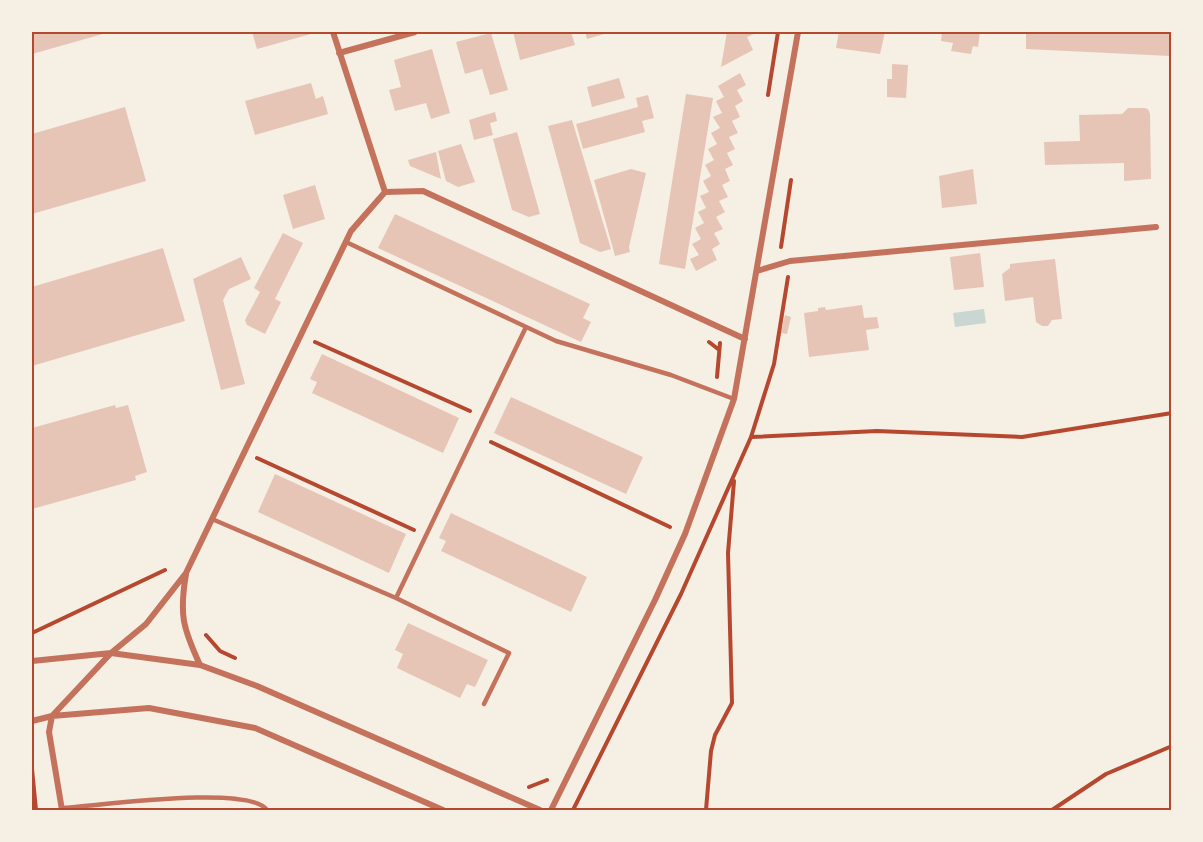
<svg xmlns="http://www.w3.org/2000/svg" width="1203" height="842" viewBox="0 0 1203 842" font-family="Roboto,sans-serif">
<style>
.water{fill:#c9d6d2}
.building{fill:#e6c5b7}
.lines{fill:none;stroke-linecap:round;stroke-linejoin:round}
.path{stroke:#b5482f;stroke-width:4}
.service{stroke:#c5725c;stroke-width:4.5}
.minor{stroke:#c5725c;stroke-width:6}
.neatline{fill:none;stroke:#b5482f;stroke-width:2}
</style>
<rect width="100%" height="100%" fill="#f6efe4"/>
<!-- water -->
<path class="water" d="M984 309 986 323 955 327 953 313Z"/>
<!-- building -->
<path class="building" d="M32 32H110L32 54Z
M252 32H311V34L257 49Z
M513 32H571L575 45 520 60Z
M585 32H611L587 39Z
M727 32H758L747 37 753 50 721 67Z
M839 32H885L880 54 836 48Z
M942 32H980L978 47 973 46 971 54 951 51 953 43 941 41Z
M1026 32H1171L1170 56 1026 49Z
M491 33 508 90 490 95 482 69 465 74 456 42Z
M432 49 450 113 431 119 426 103 395 111 389 90 401 87 394 60Z
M892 64 908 65 906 98 887 97V79H892Z
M740 73 746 85 737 90 743 101 735 106 740 117 732 121 738 133 729 137 735 149 727 153 733 165 725 169 730 181 722 185 728 197 719 201 725 212 716 217 723 229 714 233 720 244 712 249 717 260 696 271 690 259 699 255 692 244 701 239 695 228 704 223 698 212 706 208 700 196 709 192 703 181 711 176 705 165 714 160 708 149 717 144 711 133 720 128 713 117 722 113 716 101 724 97 718 86Z
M619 78 625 98 592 107 587 87Z
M311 83 316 99 323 96 328 114 255 135 245 101Z
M686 94 713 98 685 269 659 264Z
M648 95 654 118 642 121 645 132 583 149 576 124 638 107 636 98Z
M125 107 146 181 32 214V134Z
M1128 108H1144L1148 109 1150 114 1151 179 1124 181V163L1045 165 1044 142 1080 141 1079 115 1122 114Z
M495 112 497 121 490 123 493 135 474 140 469 120Z
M572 120 611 249 600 252 580 243 548 126Z
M517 132 540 214 529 217 512 210 493 139Z
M461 144 475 182 458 187 446 181 438 151Z
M436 152 441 179 410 166 408 160Z
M631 169 646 173 629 247 630 252 615 256 594 180Z
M973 169 977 204 942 208 939 176Z
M315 185 325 219 293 229 283 195Z
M395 214 590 304 583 318 591 322 581 342 378 248Z
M283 233 303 243 275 299 281 302 265 334 247 325 245 320 260 292 254 288Z
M163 248 185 321 32 366V287Z
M980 253 984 287 954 290 950 257Z
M241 257 251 279 229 289 223 300 245 384 221 390 193 279Z
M1055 259 1062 319 1052 320 1048 326H1042L1036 322 1033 297 1005 301 1002 274 1010 268V264Z
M862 305 864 318 877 317 879 328 866 330 869 350 809 357 804 313 818 311V308L825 307 826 310Z
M785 315 791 317 787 334 781 333Z
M322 354 459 418 443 453 312 393 317 382 310 379Z
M511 397 643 457 626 494 494 433Z
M115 405 116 408 128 405 147 472 135 476 136 480 32 509V428Z
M275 474 406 534 389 573 258 512Z
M451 513 587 577 571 612 441 551 446 541 439 538Z
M408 623 488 660 475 687 467 684 460 698 397 668 403 654 395 650Z"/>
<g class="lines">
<!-- path -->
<path class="path" d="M768 95 778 32
M781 247 791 180
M315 342 470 411
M709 342 718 349
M717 377 720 343
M751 437 877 431 1022 437 1172 413
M491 442 670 527
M257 458 414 530
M32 633 165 570
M206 635 220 651 235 658
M32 769 36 810
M529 787 547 780
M573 810 681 594 751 437 774 364 788 277
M706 810 711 751 715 735 732 703 728 553 734 481
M1052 810 1106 774 1172 746"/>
<!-- service -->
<path class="service" d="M346 242 556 341 671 375 734 399
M212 519 396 598 509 653 484 704
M396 598 526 327
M62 808C97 806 249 784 267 810"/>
<!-- minor -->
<path class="minor" d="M333 32 385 192
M339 53 415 32
M757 271 790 261 1156 227
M186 574C179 615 183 628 200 665
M32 661 111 653 200 665 257 686 540 810
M32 721 52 716 149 708 255 728 443 810
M62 810 49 732 52 716 111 653 146 624 186 573 351 231 385 192 423 191 745 339
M551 810 655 600 685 534 734 399 798 32"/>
</g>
<!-- border -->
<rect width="1203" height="842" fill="none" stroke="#f6efe4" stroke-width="66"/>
<rect x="33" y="33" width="1137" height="776" class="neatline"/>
</svg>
